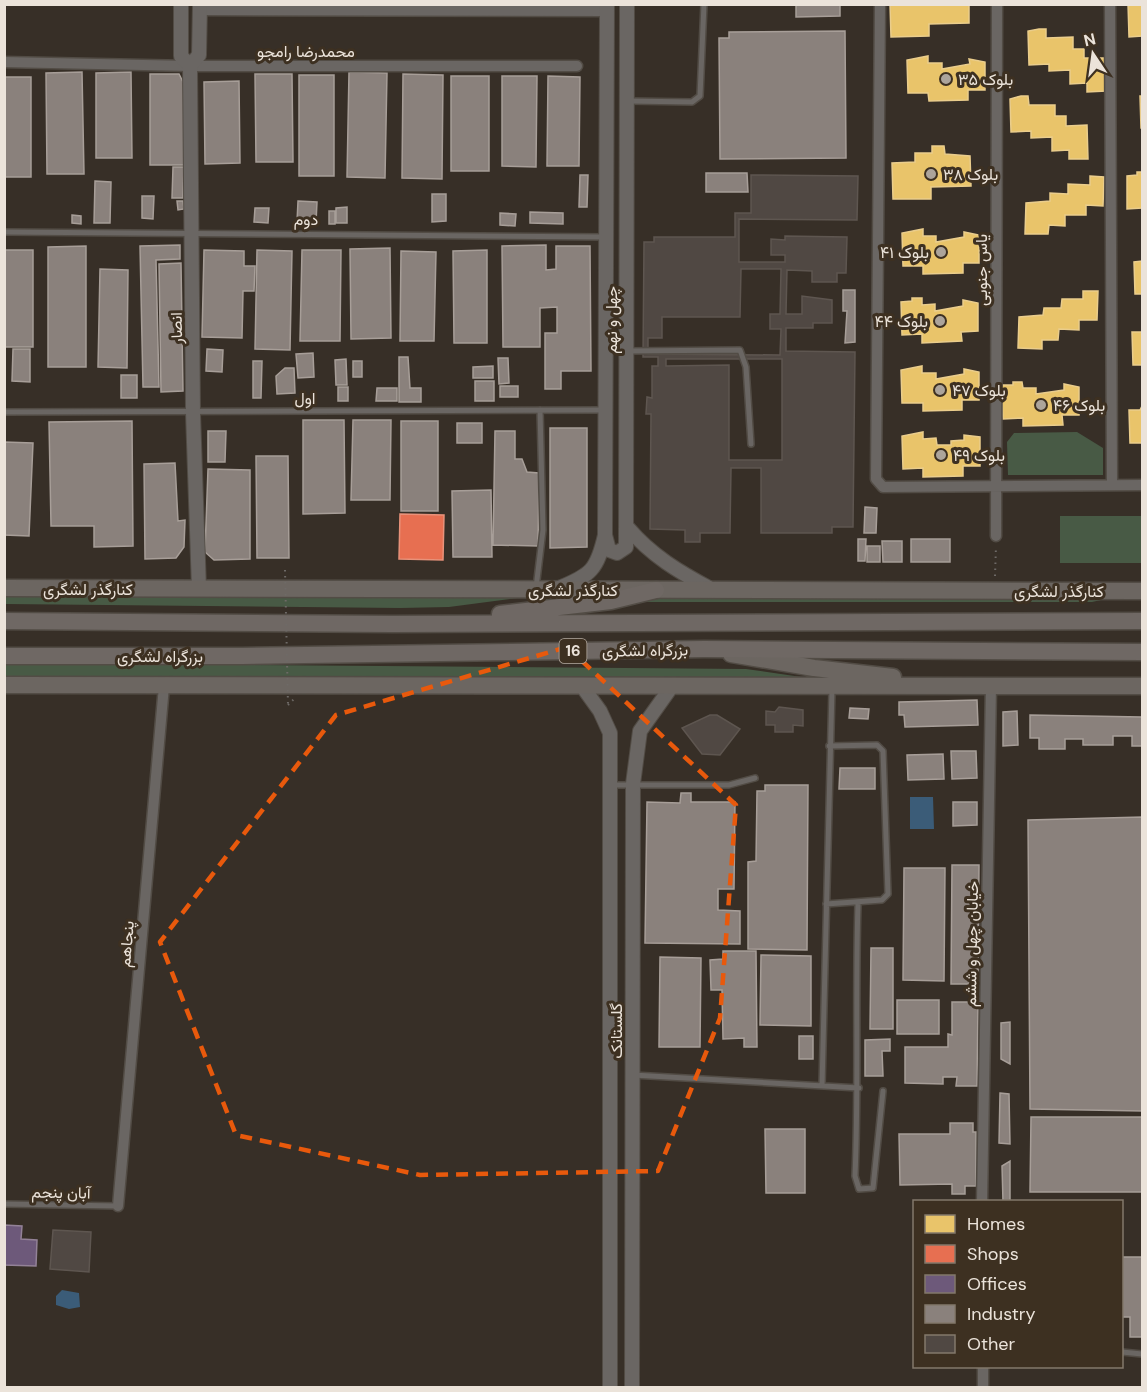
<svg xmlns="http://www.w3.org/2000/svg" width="1147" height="1392" viewBox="0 0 1147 1392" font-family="'DM Sans',Vazirmatn,sans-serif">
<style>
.green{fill:#485a45}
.water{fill:#3b5c78}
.homes{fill:#e9c46a;stroke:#eacd8c;stroke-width:1.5}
.shops{fill:#e76f51;stroke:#e8927a;stroke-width:1.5}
.offices{fill:#6d597a;stroke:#938297;stroke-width:1.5}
.industry{fill:#8a817c;stroke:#a79e98;stroke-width:1.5}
.building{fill:#504843;stroke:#5e5650;stroke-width:1.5;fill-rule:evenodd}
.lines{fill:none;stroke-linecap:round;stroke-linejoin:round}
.service-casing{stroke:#524c45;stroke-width:8}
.minor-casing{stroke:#524c45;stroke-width:13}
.tertiary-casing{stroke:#524c45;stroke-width:16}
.primary-casing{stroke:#524c45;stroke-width:19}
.trunk-casing{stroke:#524c45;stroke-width:19}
.path{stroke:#6e6a67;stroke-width:2;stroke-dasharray:1.5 4.5;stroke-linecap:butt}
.service{stroke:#6a6663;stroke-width:5}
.minor{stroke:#6a6663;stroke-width:10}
.tertiary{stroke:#6a6663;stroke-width:14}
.primary{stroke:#6c6661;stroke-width:16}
.trunk{stroke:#6f6864;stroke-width:16}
.path-bridge{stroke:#6e6a67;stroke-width:2;stroke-dasharray:1.5 4.5;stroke-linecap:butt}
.marked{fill:none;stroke:#e8590c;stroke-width:4.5;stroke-dasharray:12 8;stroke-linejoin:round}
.poi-dot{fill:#aca49b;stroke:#3d3021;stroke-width:2}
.labels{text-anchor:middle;stroke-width:6;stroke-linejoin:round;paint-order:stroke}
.shield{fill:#3d3021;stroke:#b7ada2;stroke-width:1.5}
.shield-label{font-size:15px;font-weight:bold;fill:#ebe3da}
.street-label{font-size:16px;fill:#ebe3da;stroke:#3d3021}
.poi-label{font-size:16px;fill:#ebe3da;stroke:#3d3021;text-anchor:start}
</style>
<rect width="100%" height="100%" fill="#372f27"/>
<!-- green -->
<path class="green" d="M1077 432 1103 448V475H1008L1007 442 1014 433Z
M1060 516H1142V563H1060Z
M657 587 1097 597 1101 600 1092 602H624Z
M5 594 533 596 449 607 400 608 5 604Z
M5 663 746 669 808 678H5Z"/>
<!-- water -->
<path class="water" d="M910 797H933L934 829H910Z
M62 1290 79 1293 80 1307 69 1309 56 1305V1296Z"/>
<!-- homes -->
<path class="homes" d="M890 4H969V23L929 24V36L891 37Z
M1128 4H1142V36L1129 37Z
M1039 29H1046V38L1073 37V49H1084V58H1105L1106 91 1087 92V83L1070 84V70L1049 71V64L1029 65 1028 31Z
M928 56V63H942V69L970 64 969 59 985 62V90H968V100L929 101 928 93H908L907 60Z
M1021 96H1028L1029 105H1055V116H1066V126L1087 125 1088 159H1069V150L1052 151V137L1031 138V131L1011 132 1010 99Z
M1140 96H1142V128H1141Z
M932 146H944L945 154 970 156 971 186 931 187V199H893L892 163 915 162V153H932Z
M1137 172H1142V208L1127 209V176L1137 175Z
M1090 176 1104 177 1103 206 1086 205V215H1065V226L1049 225 1048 234H1025L1026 203 1050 201V193L1068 194V184L1090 185Z
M923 229V236H936V242L964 237V232L979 235V263H963V273L923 274V266H903L902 233Z
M1142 261V294H1135L1134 262Z
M1083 291H1098L1097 320H1079V330L1059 329 1058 340H1042V349L1018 348 1019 317 1043 315 1044 308H1061L1062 299H1083Z
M912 298H922V305L935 304V311L963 306V300L978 303V331L961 332 962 341 922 343V334L902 335 901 302 912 301Z
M1132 332H1142V365H1133Z
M922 366V373H936V379L964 374V369L979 372V400H962V410L923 411V403H902L901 370Z
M1013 382H1022L1023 388H1036V394L1064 390V384L1079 387V415H1062L1063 425 1023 426V418L1003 419 1001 385H1013Z
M1142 406V443H1130L1129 410H1140Z
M923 432V439L936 438 937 445H951V441L964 440V435L980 437V466H963V476L923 477V468L903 469 902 436Z"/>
<!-- shops -->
<path class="shops" d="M400 514 444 515 443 560 399 559Z"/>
<!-- offices -->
<path class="offices" d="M4 1225 22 1226 21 1239 37 1240 36 1266 4 1265Z"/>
<!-- industry -->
<path class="industry" d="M796 4H840V16L796 17Z
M845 31 846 158 720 159 719 38H729V32Z
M82 72 84 174H47L46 73Z
M131 72 132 158H96V73Z
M349 72 387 73 385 178 347 177Z
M150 74H179L184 84 185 165H150Z
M255 74H292L293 162H256Z
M403 74 443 75 442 179 402 178Z
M299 75H334V176H299Z
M451 76H489V171H451Z
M502 76H537L536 167 502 166Z
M548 76 580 77 579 166H547Z
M4 77H31V177H4Z
M239 81 240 163 205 164 204 82Z
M173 167H184L183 198H172Z
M706 173H747L748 192H706Z
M580 175H588L587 207H579Z
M95 181 111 182 110 223H94Z
M432 194H446V221L432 222Z
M142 196H154L153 219 142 218Z
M177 201H183L184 209 178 210Z
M298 201 317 202 316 223 297 222Z
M347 207V223H336V208Z
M255 208H269L268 223 254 222Z
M329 211H335V224H329Z
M530 212 563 213V224L530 223Z
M500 213 516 214 515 226 500 225Z
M72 215 81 216V224L72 223Z
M180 245V259L156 260 159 387H143L140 246Z
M546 245V270L556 269V246H590L591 371H561V389H545V333H557V307L540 308V347H503L502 246Z
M86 246V367H48V247Z
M390 248 391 338 351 339 350 249Z
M4 250H33V347H4Z
M204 250 244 251V266H255L254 291H243L242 338 202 337Z
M257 250 292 251 290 350 255 349Z
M302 250H341L340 341H300Z
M487 250V343H454L453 251Z
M401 251 436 252 434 341H400Z
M181 263 183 391 161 392 159 264Z
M100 269 128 270 127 368 98 367Z
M843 290H855V342L845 343 847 311H843Z
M13 349H30V382L12 381Z
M207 349 223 350 222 372 206 371Z
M313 353 314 377 298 378 296 354Z
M399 357H408L410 388H421V402H399Z
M498 358H508L509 383 499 384Z
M346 359 347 385H336L335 360Z
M253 361H262L261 398H253Z
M353 361H362V377H353Z
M493 366V378H473V367Z
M285 368H294L295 393 277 394 276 376Z
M121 375H137V398H121Z
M475 381H494V401H475Z
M500 386H518V397H500Z
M338 387H348V401H338Z
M377 388H397V401H376Z
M303 420H344L345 513 303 514Z
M353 420H391L390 500H351Z
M132 421 133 546 94 547V526H51L49 422Z
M401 421H438V511H401Z
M457 423H482V443H457Z
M550 428H587V547L550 548Z
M208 431H226L225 462H208Z
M495 431H515V459H522L527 472 539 473 538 546 493 545Z
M4 442 33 443 29 536 4 535Z
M256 456H288L289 558H257Z
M175 463 178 521 185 520 184 547 176 558 145 559 144 464Z
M208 469 250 470V559L214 560 205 552Z
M491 490 492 557H453L452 491Z
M865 507 877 508 876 533H864Z
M858 539H866L865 561H858Z
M911 539H950V562H911Z
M882 541H902V562H883Z
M867 546H880V562H867Z
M977 700 978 725 905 727 904 715H899V702Z
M850 708 869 709 868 719 849 718Z
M1017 711 1018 745 1003 746V712Z
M1030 715 1142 717V746H1132V736H1113V745H1083V739H1065V749H1039V738H1030Z
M951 751H976L977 778 952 779Z
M943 754 944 779 908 780 907 755Z
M840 768H875V789H839Z
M765 785H808L807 950 748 949V862L756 861 757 791H765Z
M681 793H691V802H735L734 889H718V910L740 911V944L645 943 647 802 680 803Z
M953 802H977V825L953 826Z
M1142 817V1111L1030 1109 1028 820Z
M952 865H979L978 984H951Z
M904 868H945L944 981 903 980Z
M871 948H893V1029H870Z
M723 951H756L757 1047H744V1038L723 1039 722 990H711L710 960 723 959Z
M761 955 811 956V1026L760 1025Z
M660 957 701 958 700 1047H659Z
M897 1000H939V1034H897Z
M952 1002H978L977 1086H956L957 1077H943V1084L905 1083V1047H948V1034L952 1035Z
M1010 1022V1064L1001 1059V1023Z
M799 1036H813V1059H799Z
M890 1039V1051H882L883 1076H865V1040Z
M1000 1093 1009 1094 1010 1144 999 1143Z
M1031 1117H1142V1192H1030Z
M950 1123H973V1132H976V1186H965V1194H952V1184L900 1185 899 1134H950Z
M765 1129H805V1193H766Z
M1010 1161V1202H1003L1002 1166Z
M1122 1257H1142V1337H1130V1317H1122Z"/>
<!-- building -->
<path class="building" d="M751 175 858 176 857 220 739 219V262H785V255H771V239L785 240V236L847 237 846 273H837V282H812V271L787 270 786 314H802V296L832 300V323H813V328H786V351L855 352 853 527H832V533H761V468H731L730 533H700V542H685V530L650 529 651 414H646L647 397 652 398V366H658V357H643L644 242H654V237H735V213H751ZM741 269H781L780 314H770V329H781L780 355 648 354V338H662V317H740ZM666 359H782V460H729V365L666 366Z
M779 707 803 710V726L793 725V732H775V725H766V711L775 712Z
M710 715H717L740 729 720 755 702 754 682 728Z
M53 1230 91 1232 89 1272 50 1269Z"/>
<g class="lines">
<defs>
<path id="service" d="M629 101 692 102 700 96 704 4
M4 232 606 237
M627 351 740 350 746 367 751 444
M4 412 605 410
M536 588 543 530 540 410
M611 785H729L755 778
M826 904 882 900 888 894 883 751 877 745 829 746
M858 904C855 995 859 1085 855 1176L859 1189 873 1188 883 1091
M633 1075 859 1088
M822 1086 832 689
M4 1204 118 1206
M1122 1352 1142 1354"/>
<path id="minor" d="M880 4 876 479 883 487 1142 485
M1110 4 1112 484
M200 10 607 11
M4 62 190 66H577
M996 536 997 4
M982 1202 991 686
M118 1206 164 686
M983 1366V1388"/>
<path id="tertiary" d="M181 4V56L190 66
M628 528C652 556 679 572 711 589
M605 535 609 550 617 553 626 547 627 4
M559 588C591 575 597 570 605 535L607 4
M199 589 193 413 190 66 199 55 200 4
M582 686 600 711 610 733V1388
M632 1388 633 784 640 731 672 686"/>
<path id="primary" d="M4 588 1142 591
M731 654 814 668 893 677
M4 685 1142 686"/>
<path id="trunk" d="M500 614 611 601 656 590
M4 621 392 624 1142 621
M4 656H242L704 649 1142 652"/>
</defs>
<!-- service casing -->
<use href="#service" class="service-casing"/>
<!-- minor casing -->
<use href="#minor" class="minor-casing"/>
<!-- tertiary casing -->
<use href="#tertiary" class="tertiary-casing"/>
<!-- primary casing -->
<use href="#primary" class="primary-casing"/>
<!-- trunk casing -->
<use href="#trunk" class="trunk-casing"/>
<!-- path -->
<path class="path" d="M995 576 996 546
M288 705 294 699"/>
<!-- service -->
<use href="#service" class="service"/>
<!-- minor -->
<use href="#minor" class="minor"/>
<!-- tertiary -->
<use href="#tertiary" class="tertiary"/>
<!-- primary -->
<use href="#primary" class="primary"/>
<!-- trunk -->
<use href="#trunk" class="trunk"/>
<!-- path-bridge -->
<path class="path-bridge" d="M285 570 288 705"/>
</g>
<!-- marked area -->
<path class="marked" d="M567 647 736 805 720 1018 658 1171 420 1175 236 1135 160 942 336 715Z"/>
<!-- markers -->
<g class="poi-dot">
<circle cx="946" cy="79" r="6"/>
<circle cx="931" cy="174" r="6"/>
<circle cx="941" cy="252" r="6"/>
<circle cx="940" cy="321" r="6"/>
<circle cx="940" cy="390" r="6"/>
<circle cx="1041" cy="405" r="6"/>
<circle cx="941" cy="455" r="6"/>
</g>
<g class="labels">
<!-- shield labels -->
<rect class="shield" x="559.5" y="639" width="27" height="24" rx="4.5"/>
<g class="shield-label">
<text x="573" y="656">16</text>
</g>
<!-- street labels -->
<g class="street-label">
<text x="306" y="57">محمدرضا رامجو</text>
<text transform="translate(306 219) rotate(1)" y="6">دوم</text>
<text transform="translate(981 270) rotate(-90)" y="6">یاس جنوبی</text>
<text transform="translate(611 320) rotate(-90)" y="6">چهل و نهم</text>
<text transform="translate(176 328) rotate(-91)" y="6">انصار</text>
<text x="305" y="404">اول</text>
<text x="88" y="595">کنارگذر لشگری</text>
<text x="573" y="596">کنارگذر لشگری</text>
<text x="1059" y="597">کنارگذر لشگری</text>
<text transform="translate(645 650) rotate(-1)" y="6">بزرگراه لشگری</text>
<text x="160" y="662">بزرگراه لشگری</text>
<text transform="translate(126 944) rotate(-85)" y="6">پنجاهم</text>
<text transform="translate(971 944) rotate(-89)" y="6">خیابان چهل و ششم</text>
<text transform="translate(616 1031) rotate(-90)" y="6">گلستانک</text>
<text transform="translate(61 1192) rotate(1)" y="6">آبان پنجم</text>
</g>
<!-- poi labels -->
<g class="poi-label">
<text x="958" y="85">بلوک ۳۵</text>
<text x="943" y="180">بلوک ۳۸</text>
<text x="929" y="258" text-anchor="end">بلوک ۴۱</text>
<text x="928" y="327" text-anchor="end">بلوک ۴۴</text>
<text x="952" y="396">بلوک ۴۷</text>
<text x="1053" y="411">بلوک ۴۶</text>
<text x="953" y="461">بلوک ۴۹</text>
</g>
</g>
<!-- border -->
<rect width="1147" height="1392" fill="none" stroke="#ebe3da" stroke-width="12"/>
<!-- legend -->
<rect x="913" y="1200" width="210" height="168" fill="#3d3021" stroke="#83786b" stroke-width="1.5"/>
<rect x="925" y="1215" width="30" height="18" fill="#e9c46a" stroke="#83786b" stroke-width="1.5"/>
<text x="967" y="1230" font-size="18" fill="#ebe3da">Homes</text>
<rect x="925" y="1245" width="30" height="18" fill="#e76f51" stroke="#83786b" stroke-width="1.5"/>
<text x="967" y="1260" font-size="18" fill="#ebe3da">Shops</text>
<rect x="925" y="1275" width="30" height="18" fill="#6d597a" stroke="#83786b" stroke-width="1.5"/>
<text x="967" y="1290" font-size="18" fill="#ebe3da">Offices</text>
<rect x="925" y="1305" width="30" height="18" fill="#8a817c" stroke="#83786b" stroke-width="1.5"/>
<text x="967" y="1320" font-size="18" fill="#ebe3da">Industry</text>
<rect x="925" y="1335" width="30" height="18" fill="#504843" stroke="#83786b" stroke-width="1.5"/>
<text x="967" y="1350" font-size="18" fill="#ebe3da">Other</text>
<!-- north arrow -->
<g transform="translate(1093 54) rotate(347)" stroke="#3d3021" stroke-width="4.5" paint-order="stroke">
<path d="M0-4.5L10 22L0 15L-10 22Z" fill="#ebe3da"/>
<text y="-9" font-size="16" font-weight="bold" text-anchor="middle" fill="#ebe3da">N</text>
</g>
</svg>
